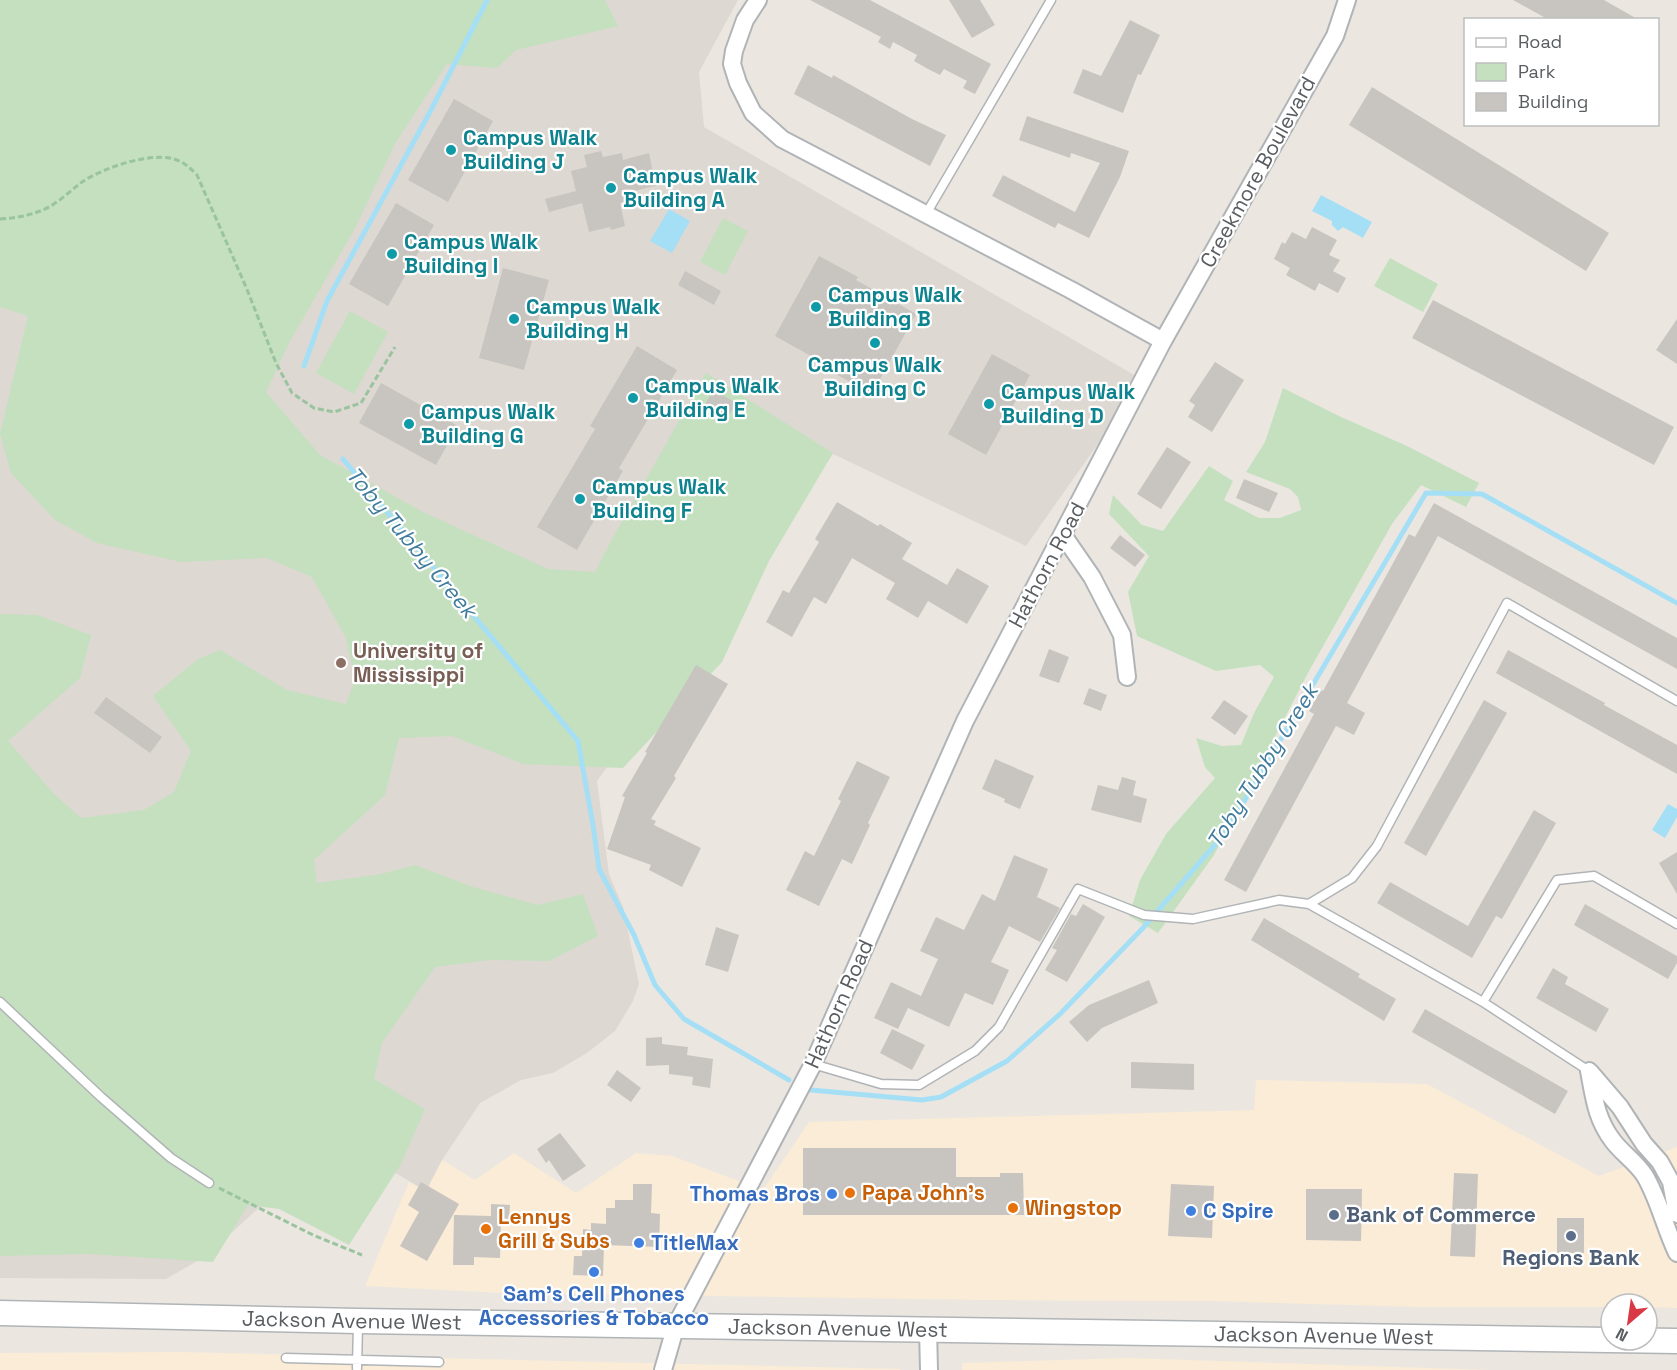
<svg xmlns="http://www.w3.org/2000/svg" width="1677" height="1370" viewBox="0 0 1677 1370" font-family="'Space Grotesk',sans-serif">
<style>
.commercial{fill:#faecd6}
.education{fill:#ddd8d2}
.green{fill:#c4e0bf}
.water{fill:#a5dff6}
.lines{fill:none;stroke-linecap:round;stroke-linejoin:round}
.stream{stroke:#a5dff6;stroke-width:5}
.building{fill:#c8c4c0}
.service-casing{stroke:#b1b4b7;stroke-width:11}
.minor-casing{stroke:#b1b4b7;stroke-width:20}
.secondary-casing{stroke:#b0b4b7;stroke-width:27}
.path{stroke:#9ac39f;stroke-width:3;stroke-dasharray:6 3;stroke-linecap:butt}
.service{stroke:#fff;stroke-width:8}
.minor{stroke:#fff;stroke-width:16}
.secondary{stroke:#fff;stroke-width:24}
.culture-dot{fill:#0f9aa8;stroke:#fff;stroke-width:2}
.education-dot{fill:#8d6e63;stroke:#fff;stroke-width:2}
.food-dot{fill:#e8710a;stroke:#fff;stroke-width:2}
.shop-dot{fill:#3f7fe0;stroke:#fff;stroke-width:2}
.service-dot{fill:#5c6f8a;stroke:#fff;stroke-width:2}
.labels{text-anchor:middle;stroke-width:4.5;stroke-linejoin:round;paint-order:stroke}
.culture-label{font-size:21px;font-weight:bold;fill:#0d838f;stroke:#fff;text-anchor:start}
.street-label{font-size:21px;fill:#595d60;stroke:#fff}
.education-label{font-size:21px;font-weight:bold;fill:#785e54;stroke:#fff;text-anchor:start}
.food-label{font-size:21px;font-weight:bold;fill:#c56008;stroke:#fff;text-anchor:start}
.shop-label{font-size:21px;font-weight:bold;fill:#366cbe;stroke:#fff;text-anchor:start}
.service-label{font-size:21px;font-weight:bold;fill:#4e5e75;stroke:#fff;text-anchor:start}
.water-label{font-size:22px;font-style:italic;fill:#427c9d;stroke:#fff}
</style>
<rect width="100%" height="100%" fill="#ebe7e0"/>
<!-- commercial -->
<path class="commercial" d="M1256 1080 1427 1084 1599 1176 1677 1147V1308L1647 1307V1304H1611V1307H1416L1211 1301 985 1300 502 1293 365 1286 409 1182 426 1191 442 1160 475 1180 514 1153 576 1193 636 1153 672 1156 763 1190 809 1122 1254 1110Z
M181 1352 900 1369V1370H0V1353Z
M1128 1358 1489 1370H962V1363Z"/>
<!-- education -->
<path class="education" d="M0 0H738L699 72 704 127 1143 380 1026 546 833 454 597 781 609 874 623 907 639 984 633 1001 615 1031 587 1053 553 1073 521 1080 480 1103 442 1160 426 1191 305 1120 261 1206 206 1256 166 1279 0 1278Z"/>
<!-- green -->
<path class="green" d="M0 0H605L618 26 516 50 497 68 447 64 396 142 355 228 289 343 266 392 320 455 425 513 548 569 595 572 611 541 706 373 833 453 769 561 722 662 623 768 523 764 452 736 399 738 385 795 314 860 317 883 381 874 415 865 473 887 538 905 583 894 598 936 549 961 489 960 435 967 382 1043 374 1079 425 1109 401 1164 349 1245 279 1209 248 1205 213 1262 89 1254 0 1256V614L37 615 91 635 80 678 8 741 54 794 81 818 144 810 174 792 191 751 153 696 198 659 220 650 287 690 346 704 355 680 346 638 312 577 267 558 181 562 97 543 55 520 11 473 0 434 28 316 0 307Z
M723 218 748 231 725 275 700 262Z
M1390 258 1438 284 1423 312 1374 286Z
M350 311 388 332 354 394 316 373Z
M1283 388 1341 417 1405 445 1479 483 1466 507 1421 485 1392 524 1309 671 1214 855 1158 933 1129 916 1140 880 1166 834 1215 778 1205 767 1196 738 1222 746 1241 745 1254 713 1274 677 1260 665 1216 671 1137 636 1128 592 1149 556 1109 514 1113 495 1142 525 1163 531 1209 466 1233 481 1224 500 1259 518H1280L1301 510 1298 497 1290 489 1246 472 1265 442Z"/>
<!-- water -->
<path class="water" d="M1321 195 1372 222 1363 238 1343 227 1338 231 1332 225V221L1312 211Z
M669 209 690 221 672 253 650 241Z
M1668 804 1677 809V817L1665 838 1652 830Z"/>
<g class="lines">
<!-- stream -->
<path class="stream" d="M304 366 327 301 431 110 487 0
M343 459 578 741 593 825 599 869 634 935 655 985 684 1019 789 1080
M811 1090 922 1100 941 1097 1007 1061 1060 1014 1142 929 1226 832 1426 493 1482 494 1677 603"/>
</g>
<!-- building -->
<path class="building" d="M810 0H870L991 64 975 94 963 88 967 81 944 69 940 75 928 69 914 61 917 55 893 42 890 49 878 42 881 37Z
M949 0H980L995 25 972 38Z
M1513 0H1604L1639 20H1549Z
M1130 20 1160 35 1141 75 1138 74 1123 113 1073 93 1083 69 1101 76Z
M808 65 832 78 833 75 912 119 946 135 930 166 794 94Z
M1372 87 1609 233 1586 271 1349 125Z
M454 99 493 121 448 202 408 180Z
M1027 116 1129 151 1120 177 1089 238 1058 223 1055 228 992 196 1003 175 1075 212 1100 163 1071 153 1070 158 1019 140Z
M601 151 603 157 622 153 623 160 649 153 653 173 658 172 662 184 631 192 633 200 620 203 625 226 611 230 610 227 589 232 582 203 549 212 545 199 576 191 571 171 587 167 584 155Z
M396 203 434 225 388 306 349 284Z
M1312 227 1337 240 1329 255 1340 260 1333 271 1346 278 1338 293 1319 283 1315 291 1286 275 1290 268 1274 259 1282 242 1285 244 1292 232 1306 239Z
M819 256 858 277 856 280 916 314 872 394 834 373 836 370 775 336Z
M503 268 549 280 524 370 479 358Z
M685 271 721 291 714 305 678 285Z
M1433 300 1674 427 1654 465 1412 338Z
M1677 319V364L1656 350Z
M637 346 677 370 619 468 623 471 577 550 537 527 595 429 590 426Z
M992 354 1030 375 986 455 948 434Z
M1215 362 1244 380 1212 432 1188 417 1195 405 1189 401Z
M381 383 458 426 436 465 359 423Z
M714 390 736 403 726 420 703 407Z
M1167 447 1191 462 1161 509 1137 494Z
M1244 479 1278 493 1269 512 1236 498Z
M837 502 878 526 880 524 912 543 902 559 947 585 957 568 989 586 967 624 928 601 918 618 886 599 895 583 852 558 826 604 814 597 792 637 766 622 783 590 789 593 819 542 815 539Z
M1434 503 1677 638V669L1438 536 1347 703 1365 713 1354 735 1336 726 1246 892 1224 880 1314 714 1309 711 1321 690 1323 691 1409 534 1415 537Z
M1120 535 1145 555 1135 567 1110 548Z
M1049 649 1069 657 1059 683 1039 676Z
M1508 650 1605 703 1604 705 1677 745V774L1496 673Z
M696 665 728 684 674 776 676 778 651 819 656 821 654 825 701 848 682 887 649 870 651 865 607 849 625 797 622 796 647 753 645 752Z
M1089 688 1107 695 1101 711 1083 704Z
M106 697 162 737 150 753 94 713Z
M1224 700 1248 716 1235 735 1211 718Z
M1484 700 1507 713 1426 856 1404 843Z
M995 759 1034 776 1020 809 1004 802 1005 799 982 789Z
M857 761 890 777 868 823 870 825 852 864 842 859 819 906 786 890 805 851 814 856 841 801 838 799Z
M1122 777 1136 781 1133 795 1147 799 1141 823 1091 810 1098 785 1118 790Z
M1534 810 1556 823 1502 919 1496 916 1472 958 1377 903 1390 882 1468 926Z
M1677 852V894L1659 863Z
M1014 855 1048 869 1037 897 1060 908 1040 942 1009 926 991 962 1009 970 993 1005 965 993 949 1027 908 1008 898 1029 874 1018 891 982 921 996 938 959 920 951 936 917 964 930 982 894 995 901Z
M1083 904 1105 917 1067 982 1045 970 1057 950 1052 948 1071 914 1076 916Z
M1585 904 1677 956V963L1668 979 1574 925Z
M1264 918 1360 974 1358 977 1396 999 1384 1021 1251 940Z
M716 927 739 935 728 972 705 965Z
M1553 968 1568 977 1565 984 1609 1009 1596 1032 1536 998Z
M1149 980 1158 1003 1102 1028 1087 1042 1069 1022 1089 1005Z
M1425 1009 1568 1091 1555 1114 1412 1032Z
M892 1029 925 1045 912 1070 880 1053Z
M662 1037V1044L688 1047 687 1055 713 1059 710 1088 692 1085 693 1077 669 1074V1065L646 1066V1038Z
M1131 1062 1194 1064V1090L1131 1088Z
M617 1070 641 1088 631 1102 607 1085Z
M560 1133 586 1166 563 1181 549 1160 546 1163 537 1149Z
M803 1148H956V1177H1000V1173H1023L1024 1215H803Z
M1454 1173 1478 1174 1475 1257 1450 1256Z
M421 1182 459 1204 427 1261 400 1246 419 1212 408 1205Z
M633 1184H652L651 1213 660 1214 659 1247 604 1245 603 1276 573 1275 574 1256H582L583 1229 591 1230V1223L606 1224V1208H615V1200H633Z
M1171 1184 1214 1186 1212 1238 1168 1236Z
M1306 1189H1362L1361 1241 1306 1240Z
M491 1204 510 1205 509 1219 501 1218 500 1258 474 1257V1265H453L454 1215 491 1216Z
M1557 1218H1584V1253H1557Z"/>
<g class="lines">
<defs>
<path id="service" d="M926 214 1051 0
M1309 904 1352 878 1377 846 1507 603 1677 701
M0 1002 101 1097 171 1158 209 1183
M1483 1002 1557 880 1594 876 1677 924
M813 1064 881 1084 919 1085 975 1051 999 1027 1078 889 1144 915 1193 919 1279 900 1309 904 1483 1002 1589 1071
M286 1358 439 1362
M357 1368 358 1323"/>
<path id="minor" d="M758 0 745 20 734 51 732 64 738 83 753 113 782 139 1071 290 1163 341
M1063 535 1092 577 1122 635 1127 677
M1589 1071C1594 1097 1596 1119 1613 1141 1622 1153 1637 1163 1645 1176 1659 1200 1665 1228 1677 1253
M1590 1072 1620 1107 1644 1144 1660 1162 1671 1182 1677 1214
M928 1329 929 1370
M663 1370 676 1325 813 1064 965 721 1163 341 1335 36 1347 0"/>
<g id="secondary">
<path id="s1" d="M0 1313 358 1321 1677 1341"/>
</g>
</defs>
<!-- service casing -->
<use href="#service" class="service-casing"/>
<!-- minor casing -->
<use href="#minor" class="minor-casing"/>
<!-- secondary casing -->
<use href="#secondary" class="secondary-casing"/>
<!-- path -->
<path class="path" d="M0 219C16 218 29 216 45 209 58 203 70 191 82 182 103 168 149 152 174 159 184 162 190 168 197 175L246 287 276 363 292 393 314 408 334 412 361 403 395 347
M219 1188 313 1235 362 1255"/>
<!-- service -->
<use href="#service" class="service"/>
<!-- minor -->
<use href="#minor" class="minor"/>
<!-- secondary -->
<use href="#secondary" class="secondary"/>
</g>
<!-- markers -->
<g class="culture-dot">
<circle cx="451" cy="150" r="6"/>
<circle cx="611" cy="188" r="6"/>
<circle cx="392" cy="254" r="6"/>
<circle cx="816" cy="307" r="6"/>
<circle cx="514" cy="319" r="6"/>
<circle cx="875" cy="343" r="6"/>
<circle cx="633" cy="398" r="6"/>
<circle cx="989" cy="404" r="6"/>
<circle cx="409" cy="424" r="6"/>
<circle cx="580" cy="499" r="6"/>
</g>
<circle class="education-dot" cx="341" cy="663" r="6"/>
<g class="food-dot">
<circle cx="850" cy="1193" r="6"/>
<circle cx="1013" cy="1208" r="6"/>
<circle cx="486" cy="1229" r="6"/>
</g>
<g class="shop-dot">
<circle cx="832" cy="1194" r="6"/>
<circle cx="1191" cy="1211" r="6"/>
<circle cx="639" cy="1243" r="6"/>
<circle cx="594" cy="1272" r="6"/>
</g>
<g class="service-dot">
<circle cx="1334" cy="1215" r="6"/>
<circle cx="1571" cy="1236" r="6"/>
</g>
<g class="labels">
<!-- culture labels -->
<g class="culture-label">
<text x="463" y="145">Campus Walk<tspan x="463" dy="24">Building J</tspan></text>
<text x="623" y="183">Campus Walk<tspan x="623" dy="24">Building A</tspan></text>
<text x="404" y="249">Campus Walk<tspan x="404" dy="24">Building I</tspan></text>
<text x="828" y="302">Campus Walk<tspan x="828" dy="24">Building B</tspan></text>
<text x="526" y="314">Campus Walk<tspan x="526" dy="24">Building H</tspan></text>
<text x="875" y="372" text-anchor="middle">Campus Walk<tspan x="875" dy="24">Building C</tspan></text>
<text x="645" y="393">Campus Walk<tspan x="645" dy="24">Building E</tspan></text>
<text x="1001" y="399">Campus Walk<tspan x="1001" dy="24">Building D</tspan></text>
<text x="421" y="419">Campus Walk<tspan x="421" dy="24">Building G</tspan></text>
<text x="592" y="494">Campus Walk<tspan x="592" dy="24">Building F</tspan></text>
</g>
<!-- street labels -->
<g class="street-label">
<text transform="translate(1258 172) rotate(-61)" y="7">Creekmore Boulevard</text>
<text transform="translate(1047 565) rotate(-62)" y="7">Hathorn Road</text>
<text transform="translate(839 1004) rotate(-66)" y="7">Hathorn Road</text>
<text dy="7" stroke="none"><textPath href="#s1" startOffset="352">Jackson Avenue West</textPath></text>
<text dy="7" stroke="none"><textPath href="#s1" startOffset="838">Jackson Avenue West</textPath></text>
<text dy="7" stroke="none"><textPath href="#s1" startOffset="1324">Jackson Avenue West</textPath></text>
</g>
<!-- education labels -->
<g class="education-label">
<text x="353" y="658">University of<tspan x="353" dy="24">Mississippi</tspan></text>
</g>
<!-- food labels -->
<g class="food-label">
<text x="862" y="1200">Papa John's</text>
<text x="1025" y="1215">Wingstop</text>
<text x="498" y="1224">Lennys<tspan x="498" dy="24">Grill &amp; Subs</tspan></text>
</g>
<!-- shop labels -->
<g class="shop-label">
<text x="820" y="1201" text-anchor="end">Thomas Bros</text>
<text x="1203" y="1218">C Spire</text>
<text x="651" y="1250">TitleMax</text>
<text x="594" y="1301" text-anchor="middle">Sam's Cell Phones<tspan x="594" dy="24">Accessories &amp; Tobacco</tspan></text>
</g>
<!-- service labels -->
<g class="service-label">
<text x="1346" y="1222">Bank of Commerce</text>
<text x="1571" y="1265" text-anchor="middle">Regions Bank</text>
</g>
<!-- water labels -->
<g class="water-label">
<text transform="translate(412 542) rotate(50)" y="8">Toby Tubby Creek</text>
<text transform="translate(1262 766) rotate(-58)" y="8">Toby Tubby Creek</text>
</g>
</g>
<!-- legend -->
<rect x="1464" y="18" width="195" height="108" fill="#ffffff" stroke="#bdbebf" stroke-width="1.5"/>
<rect x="1476" y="38" width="30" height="9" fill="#ffffff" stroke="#bdbebf" stroke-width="1.5"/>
<text x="1518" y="48" font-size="18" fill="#595d60">Road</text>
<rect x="1476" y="63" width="30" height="18" fill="#c4e0bf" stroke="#bdbebf" stroke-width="1.5"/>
<text x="1518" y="78" font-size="18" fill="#595d60">Park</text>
<rect x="1476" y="93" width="30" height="18" fill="#c8c4c0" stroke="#bdbebf" stroke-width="1.5"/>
<text x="1518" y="108" font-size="18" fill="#595d60">Building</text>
<!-- north arrow -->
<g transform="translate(1629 1322) rotate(209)"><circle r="28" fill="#ffffff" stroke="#bdbebf" stroke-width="1.5"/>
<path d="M0-4.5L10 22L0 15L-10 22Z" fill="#d83944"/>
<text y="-9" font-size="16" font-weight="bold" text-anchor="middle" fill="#595d60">N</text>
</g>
</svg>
